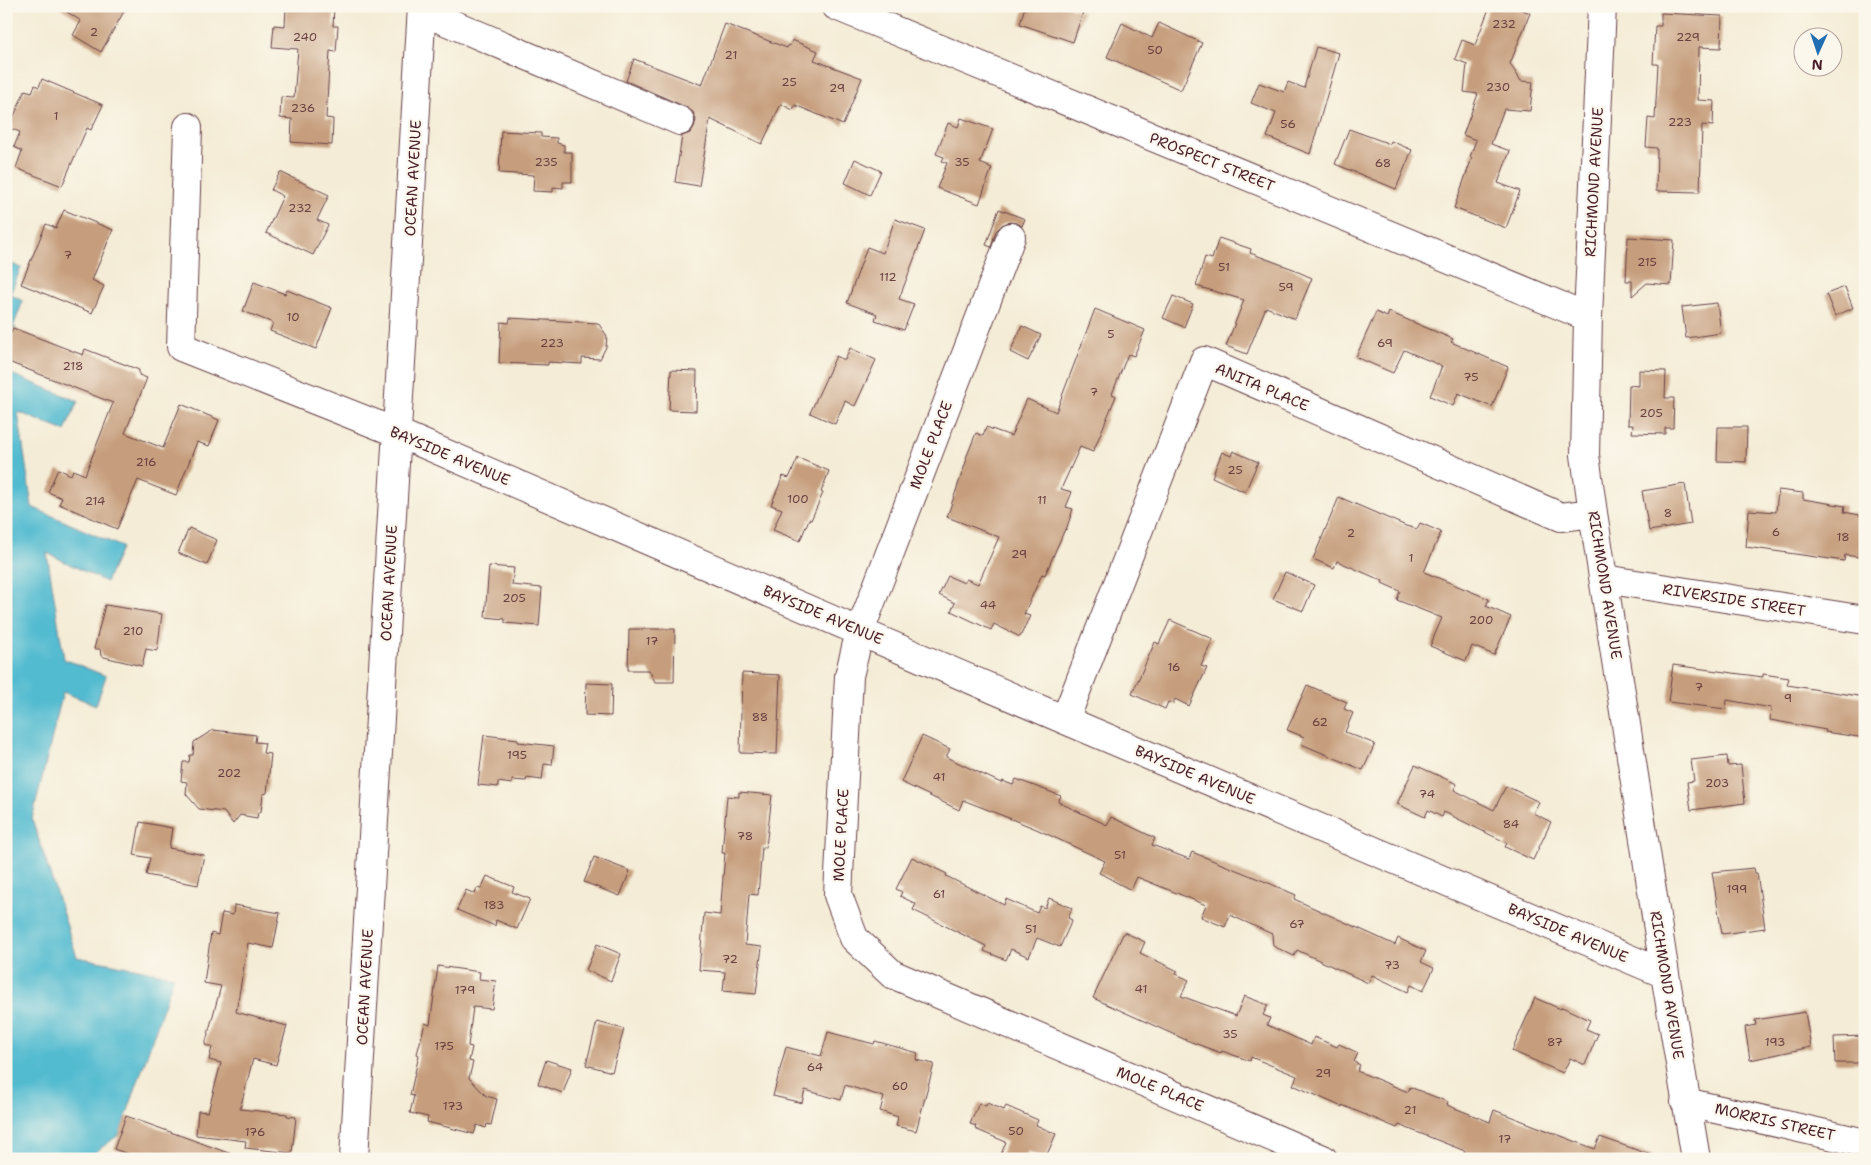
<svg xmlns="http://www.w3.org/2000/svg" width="1871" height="1165" viewBox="0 0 1871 1165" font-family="'Shantell Sans',sans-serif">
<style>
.water{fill:#53bbd0;stroke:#4e6d7e}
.building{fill:#c69e7d}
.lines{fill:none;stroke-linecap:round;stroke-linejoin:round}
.minor-casing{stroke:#643e45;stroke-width:30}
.minor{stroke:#fff;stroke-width:28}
.labels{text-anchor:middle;stroke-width:4.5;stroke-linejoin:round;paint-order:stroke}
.number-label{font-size:12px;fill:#693f40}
.street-label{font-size:15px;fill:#4a1f2b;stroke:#fbf7ec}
</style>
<rect width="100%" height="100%" fill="#fbf7ec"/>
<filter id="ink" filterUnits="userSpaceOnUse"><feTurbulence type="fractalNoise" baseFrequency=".02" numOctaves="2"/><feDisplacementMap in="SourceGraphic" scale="10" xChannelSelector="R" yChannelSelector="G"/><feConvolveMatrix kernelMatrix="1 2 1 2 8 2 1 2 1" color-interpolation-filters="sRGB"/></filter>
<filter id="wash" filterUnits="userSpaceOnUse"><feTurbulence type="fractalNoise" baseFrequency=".0096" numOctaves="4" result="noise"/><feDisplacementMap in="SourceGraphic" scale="20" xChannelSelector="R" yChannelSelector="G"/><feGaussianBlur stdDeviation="1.12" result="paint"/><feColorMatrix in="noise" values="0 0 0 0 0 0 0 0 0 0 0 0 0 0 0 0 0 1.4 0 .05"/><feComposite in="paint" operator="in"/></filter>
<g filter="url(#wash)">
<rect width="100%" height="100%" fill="#f4ecd6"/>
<!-- water -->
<path class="water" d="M6 261 21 268 10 294 23 301 13 327 16 328 6 356Z
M6 372 78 401 65 431 18 412 32 507 122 547 106 582 47 553 64 659 106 676 96 705 63 692 32 819 77 957 174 976 120 1134 86 1159H6Z"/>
<g id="blocks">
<!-- building -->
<path class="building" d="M58 6H127L101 52 73 35 81 21Z
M299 6H334L333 26H338L336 52 330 51 326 118 333 119 332 145 291 142 292 119 280 118 281 97 294 98 298 49 272 47 274 25 285 26 286 8H298Z
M1025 6H1066L1083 12 1073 42 1020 24Z
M1490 6H1513L1530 13 1510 64 1521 81 1533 82 1530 111 1504 109 1491 144 1510 151 1498 183 1520 191 1506 228 1454 208 1472 158 1470 157 1476 140 1463 135 1478 94 1464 92 1467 64 1455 59 1462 40 1475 45Z
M1661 13 1722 16 1721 48 1699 47 1698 100 1714 101 1713 126 1702 125 1700 192 1656 191 1657 148 1646 147 1648 118 1655 119 1658 64H1653L1655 26H1661Z
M1122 23 1152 38 1159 23 1202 43 1181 90 1107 57Z
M725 24 787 48 788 45 790 46 792 40 818 51 814 60 862 78 843 125 795 105 793 110 781 104 762 144 710 119 699 186 675 182 682 136 690 133 694 127 696 120 693 112 686 107 626 81 634 59 702 85Z
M1316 47 1339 53 1310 154 1267 137 1276 113 1251 103 1259 83 1284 92 1288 82 1304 88Z
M42 79 103 105 91 130 87 128 62 186 16 168 22 151 14 147 20 132 9 128 25 90 32 92 35 85 39 87Z
M961 118 993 129 980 163 992 168 979 204 937 188 947 163 942 161 944 157 936 154 948 123 958 127Z
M1349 129 1390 144 1391 141 1412 150 1396 189 1335 164Z
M501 131 541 133V137L557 138V143L564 145V152H572V182H563V188L553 187V192L533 191 534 175 499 173Z
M855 159 881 171 870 195 845 183Z
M280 172 329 195 317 220 328 225 313 255 266 233 283 196 271 190Z
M999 209 1025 219 1022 226 1017 223 1009 222 1002 225 996 231 991 247 986 245Z
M64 210 113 230 92 280 104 286 92 313 21 284 46 224 56 228Z
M895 219 925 230 899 299 914 304 904 330 875 320 877 314 847 303 867 247 883 253Z
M1628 237 1674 240 1671 285 1647 283 1632 296V281H1626Z
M1219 238 1251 249 1250 253 1296 270V271L1312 278 1295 319 1266 307 1247 354 1226 346 1244 300 1196 286 1205 257 1212 259Z
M254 282 285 294 287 290 332 308 316 349 270 331 273 323 243 311Z
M1845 287 1853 308 1835 316 1826 294Z
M1173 296 1193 304 1184 327 1163 318Z
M1717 303 1721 333 1686 338 1682 307Z
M1095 309 1145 330 1134 356 1128 354 1112 394 1116 396 1093 452 1080 447 1061 489 1072 492 1066 507 1073 509 1066 530 1065 529 1045 575 1042 574 1024 614 1030 616 1020 637 994 624 991 630 951 611 955 603 939 595 948 576 964 583 966 579 978 584 999 537 947 517 967 459 966 458 976 433 983 436 986 427 1011 436 1027 399 1056 412Z
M1376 312 1387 317 1389 312 1453 339 1451 342 1508 367 1492 407 1458 393 1453 406 1430 396 1442 366 1404 350 1393 373 1356 357Z
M510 318 598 323 607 336 606 347 600 359 582 358V364L548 362V365L499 363 501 322 509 323Z
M1022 326 1041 335 1028 361 1010 352Z
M13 328 83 355 85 349 139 370V375L147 378 125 433 163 448 181 404 219 420 209 446 197 442 176 495 138 480 117 529 59 504 62 498 48 492 58 469 71 475 73 470 85 475 113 403 6 361V331L11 332Z
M850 348 876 360 855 406 845 401 835 424 810 413 836 356 845 360Z
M671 370 697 371 696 411 669 410Z
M1639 370 1666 371 1665 398H1674L1673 428H1665V434L1632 433 1633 425H1628L1629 385 1639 386Z
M1718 427H1747L1746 462 1717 461Z
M1233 451 1258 462 1245 492 1212 477 1222 452 1231 456Z
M798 458 829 471 821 492 823 493 811 520 809 519 800 541 773 530 782 509 771 505 783 476 789 478Z
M1685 484 1691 524 1649 531 1642 491Z
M1778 490 1803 493V499L1845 506 1844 512 1865 516V558L1845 555 1844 561 1746 547 1749 510 1776 512Z
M1339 497 1406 526 1417 529 1420 523 1441 532 1424 572 1489 599 1486 606 1511 617 1494 655 1472 646 1466 661 1430 646 1442 618 1397 600 1400 591 1382 583 1383 581 1337 561 1334 568 1313 559Z
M189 528 217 540 207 565 178 553Z
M489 566 514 568 512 585 542 588 539 626 505 623V619L485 617Z
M1285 572 1314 585 1303 611 1273 599Z
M105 605 162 614 157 651 146 649 142 666 108 658 101 656 100 649H94Z
M1170 620 1213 639 1201 666 1207 668 1189 706 1175 699 1173 704 1168 702 1165 709 1132 694 1155 642 1159 644Z
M629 629H675L674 682H655L649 670H628Z
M1673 665 1763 677V674L1789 678 1787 685 1865 697V738L1825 732 1826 730 1770 720 1771 708 1727 700 1726 709 1668 702Z
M742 673 780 675 777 754 740 753Z
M586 683 612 684 611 716 585 715Z
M1307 685 1347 702 1344 709 1353 713 1345 732 1375 744 1363 770 1301 744 1304 737 1287 730Z
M213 730 256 735 255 742 265 743 263 753 271 754 267 793 263 794 261 812H258L257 818 240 815 233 824 224 812 199 809 186 794 187 782 181 781 183 762H189L190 755H193L194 742Z
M484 735 518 739V742L554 746 552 765 544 764 542 780 527 778 526 781 512 780V784L498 782V787L478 785Z
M922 736 950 749 946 757 1001 783 1002 781 1013 785 1016 779 1061 796 1058 802 1107 825 1111 817 1155 838 1152 845 1189 859 1192 852 1271 884 1296 895 1294 899 1395 945 1398 938 1426 951 1421 962 1434 968 1423 991 1411 985 1408 992 1372 975 1368 983 1297 950 1294 956 1273 946 1272 934 1230 915 1225 927 1201 917 1206 905 1137 877 1131 890 1112 880V879L1099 873 1105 861 1034 828 963 800 959 810 901 782Z
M1727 756 1728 766 1741 765 1745 803 1691 810 1687 782 1694 781 1691 760Z
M1415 765 1457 784 1454 790 1494 810 1506 786 1539 802 1533 813 1551 822 1533 860 1505 847 1507 843 1444 812 1442 817 1428 810 1425 817 1397 804Z
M739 792 772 795 766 847H762L758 895 749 894 745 945 762 947 756 994 723 991 725 972 699 970 704 913 720 915 725 853H722L727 796 739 797Z
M140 822 172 828 169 848 204 855 198 885 146 875 150 858 134 855Z
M594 857 630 871 620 896 584 882Z
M912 857 947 874 946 876 1004 905 1006 899 1037 913 1040 906 1045 908 1049 898 1072 908 1068 918 1072 920 1060 947 1037 938 1029 957 1011 949 1006 960 984 951 986 946 913 910 916 904 900 896 902 892 896 889Z
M1754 868 1755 873H1757L1765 928 1722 934 1712 872Z
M487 876 514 887 512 892 530 899 517 929 496 920 495 926 457 910 466 890 475 894 477 888 481 889Z
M234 905 280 913 273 948 248 943 236 1012 287 1026 276 1065 253 1059 240 1109 287 1114V1116L296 1117 292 1153 245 1148 246 1141 196 1135 198 1111 208 1112 221 1063 209 1060 212 1047 205 1045 221 986 204 983 211 933 218 935 222 913 233 915Z
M1124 932 1145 942 1140 953 1178 971 1176 974 1189 980 1181 996 1236 1016 1244 996 1268 1005 1263 1015 1270 1018 1267 1025 1311 1045 1314 1037 1337 1047 1339 1044 1358 1053 1354 1062 1360 1065 1357 1071 1408 1092 1410 1087 1448 1102 1447 1105 1490 1122 1494 1110 1595 1149 1600 1137 1654 1156 1653 1159H1462L1465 1151 1399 1125 1397 1128 1342 1105V1107L1293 1085 1297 1076 1251 1057 1250 1061 1222 1051 1221 1053 1186 1040 1093 998Z
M597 944 621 954 611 981 586 970Z
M438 966 480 972 479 979 496 981 492 1009 473 1007 468 1046 472 1047 469 1061 473 1062 469 1078 486 1096 497 1099 491 1125 487 1124 486 1128 477 1125 474 1134 427 1122 428 1117 410 1113 414 1096 410 1095 419 1055 417 1054 425 1023 430 1025Z
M1535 998 1561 1009 1562 1007 1590 1020 1586 1029 1598 1034 1585 1065 1570 1058 1563 1073 1512 1051Z
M1805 1012 1811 1047 1750 1060 1745 1027 1756 1025 1755 1020Z
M597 1022 624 1029 612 1072 586 1065Z
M828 1032 874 1044 875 1041 918 1053 916 1060 934 1064 916 1131 896 1126 898 1117 880 1111 884 1097 845 1085 841 1100 805 1090 802 1103 773 1096 786 1047 821 1056Z
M1865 1036V1063H1835L1834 1037Z
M546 1060 572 1068 563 1093 538 1084Z
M979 1103 986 1106 987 1103 1004 1110 1006 1106 1038 1120 1036 1125 1056 1134 1045 1159 1028 1151 1025 1159H999L1006 1142 975 1129 976 1126 970 1124Z
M126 1116 237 1156 236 1159H142L114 1149Z"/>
</g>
</g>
<g filter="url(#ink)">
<use href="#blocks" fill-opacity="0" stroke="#643e45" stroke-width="1"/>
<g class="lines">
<defs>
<path id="minor" d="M836 6 1588 317
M1602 6 1588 317 1585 455 1593 513 1665 974 1696 1159
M422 11 680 121
M188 127 181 347 398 433 1065 720 1665 974
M1011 237 860 631 849 676 838 895 854 938 892 974 1323 1159
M1604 579 1865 620
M1065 720 1204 361 1561 517 1593 513
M1685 1102 1865 1143
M354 1159 422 6"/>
</defs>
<!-- minor casing -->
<use href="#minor" class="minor-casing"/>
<!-- minor -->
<use href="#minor" class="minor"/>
</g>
</g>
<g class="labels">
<!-- number labels -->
<g class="number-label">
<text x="1504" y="28">232</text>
<text x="94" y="36">2</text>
<text x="305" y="41">240</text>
<text x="1688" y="41">229</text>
<text x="1155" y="54">50</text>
<text x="731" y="59">21</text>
<text x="789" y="86">25</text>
<text x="1498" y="91">230</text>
<text x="837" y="92">29</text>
<text x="303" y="112">236</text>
<text x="56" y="120">1</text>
<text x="1680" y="126">223</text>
<text x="1288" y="128">56</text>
<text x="546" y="166">235</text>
<text x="962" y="166">35</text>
<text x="1383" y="167">68</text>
<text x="300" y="212">232</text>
<text x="68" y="259">7</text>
<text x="1647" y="266">215</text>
<text x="1224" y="271">51</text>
<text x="888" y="281">112</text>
<text x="1286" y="291">59</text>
<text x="293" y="321">10</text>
<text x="1111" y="338">5</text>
<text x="552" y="347">223</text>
<text x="1385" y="347">69</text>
<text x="73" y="370">218</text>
<text x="1471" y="381">75</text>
<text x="1094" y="396">7</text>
<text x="1651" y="417">205</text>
<text x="146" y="466">216</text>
<text x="1235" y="474">25</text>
<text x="798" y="503">100</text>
<text x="1042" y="504">11</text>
<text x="95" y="505">214</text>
<text x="1668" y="517">8</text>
<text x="1776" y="536">6</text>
<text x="1351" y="537">2</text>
<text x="1843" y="541">18</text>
<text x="1019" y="558">29</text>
<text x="1411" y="562">1</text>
<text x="514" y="602">205</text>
<text x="988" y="609">44</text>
<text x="1481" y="624">200</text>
<text x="133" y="635">210</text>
<text x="652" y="645">17</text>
<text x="1174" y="671">16</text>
<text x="1699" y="691">7</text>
<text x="1788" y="702">9</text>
<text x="760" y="721">88</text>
<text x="1320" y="726">62</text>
<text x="517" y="759">195</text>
<text x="229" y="777">202</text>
<text x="939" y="781">41</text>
<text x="1717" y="787">203</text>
<text x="1427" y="798">74</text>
<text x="1511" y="828">84</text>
<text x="745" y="840">78</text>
<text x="1120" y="859">51</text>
<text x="1737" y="893">199</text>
<text x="939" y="898">61</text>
<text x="494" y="909">183</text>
<text x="1297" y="928">67</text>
<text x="1031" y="933">51</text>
<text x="730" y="963">72</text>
<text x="1392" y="969">73</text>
<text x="1141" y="993">41</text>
<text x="465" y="994">179</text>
<text x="1230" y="1038">35</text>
<text x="1555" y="1046">87</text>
<text x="1775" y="1046">193</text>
<text x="444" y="1050">175</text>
<text x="815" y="1071">64</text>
<text x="1323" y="1077">29</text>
<text x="900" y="1090">60</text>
<text x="453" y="1110">173</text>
<text x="1410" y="1114">21</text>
<text x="1016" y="1135">50</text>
<text x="255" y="1136">176</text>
<text x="1505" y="1143">17</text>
</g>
<!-- street labels -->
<g class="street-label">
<text transform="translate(1212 162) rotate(22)" y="5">PROSPECT STREET</text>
<text transform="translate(413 178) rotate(-87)" y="5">OCEAN AVENUE</text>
<text transform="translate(1594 182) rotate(-87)" y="5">RICHMOND AVENUE</text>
<text transform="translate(1262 387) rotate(23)" y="5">ANITA PLACE</text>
<text transform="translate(931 445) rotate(-69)" y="5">MOLE PLACE</text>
<text transform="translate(450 456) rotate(23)" y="5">BAYSIDE AVENUE</text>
<text transform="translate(389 583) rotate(-87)" y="5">OCEAN AVENUE</text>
<text transform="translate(1605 585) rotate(81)" y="5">RICHMOND AVENUE</text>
<text transform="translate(1734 600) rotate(9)" y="5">RIVERSIDE STREET</text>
<text transform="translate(823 615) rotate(23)" y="5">BAYSIDE AVENUE</text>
<text transform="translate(1195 775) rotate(23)" y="5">BAYSIDE AVENUE</text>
<text transform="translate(841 835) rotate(-87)" y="5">MOLE PLACE</text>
<text transform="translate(1568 933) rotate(23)" y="5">BAYSIDE AVENUE</text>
<text transform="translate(1667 985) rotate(81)" y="5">RICHMOND AVENUE</text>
<text transform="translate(365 987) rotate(-87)" y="5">OCEAN AVENUE</text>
<text transform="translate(1160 1089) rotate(23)" y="5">MOLE PLACE</text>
<text transform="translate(1775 1122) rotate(13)" y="5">MORRIS STREET</text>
</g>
</g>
<!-- margin -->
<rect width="1871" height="1165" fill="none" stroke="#fbf7ec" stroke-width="25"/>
<!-- north arrow -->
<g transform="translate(1818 52) rotate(183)"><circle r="24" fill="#fbf7ec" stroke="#b4a19f"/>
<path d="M0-4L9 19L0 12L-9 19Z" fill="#1f6fb2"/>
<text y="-8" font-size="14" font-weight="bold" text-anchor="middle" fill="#4a1f2b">N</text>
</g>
</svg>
